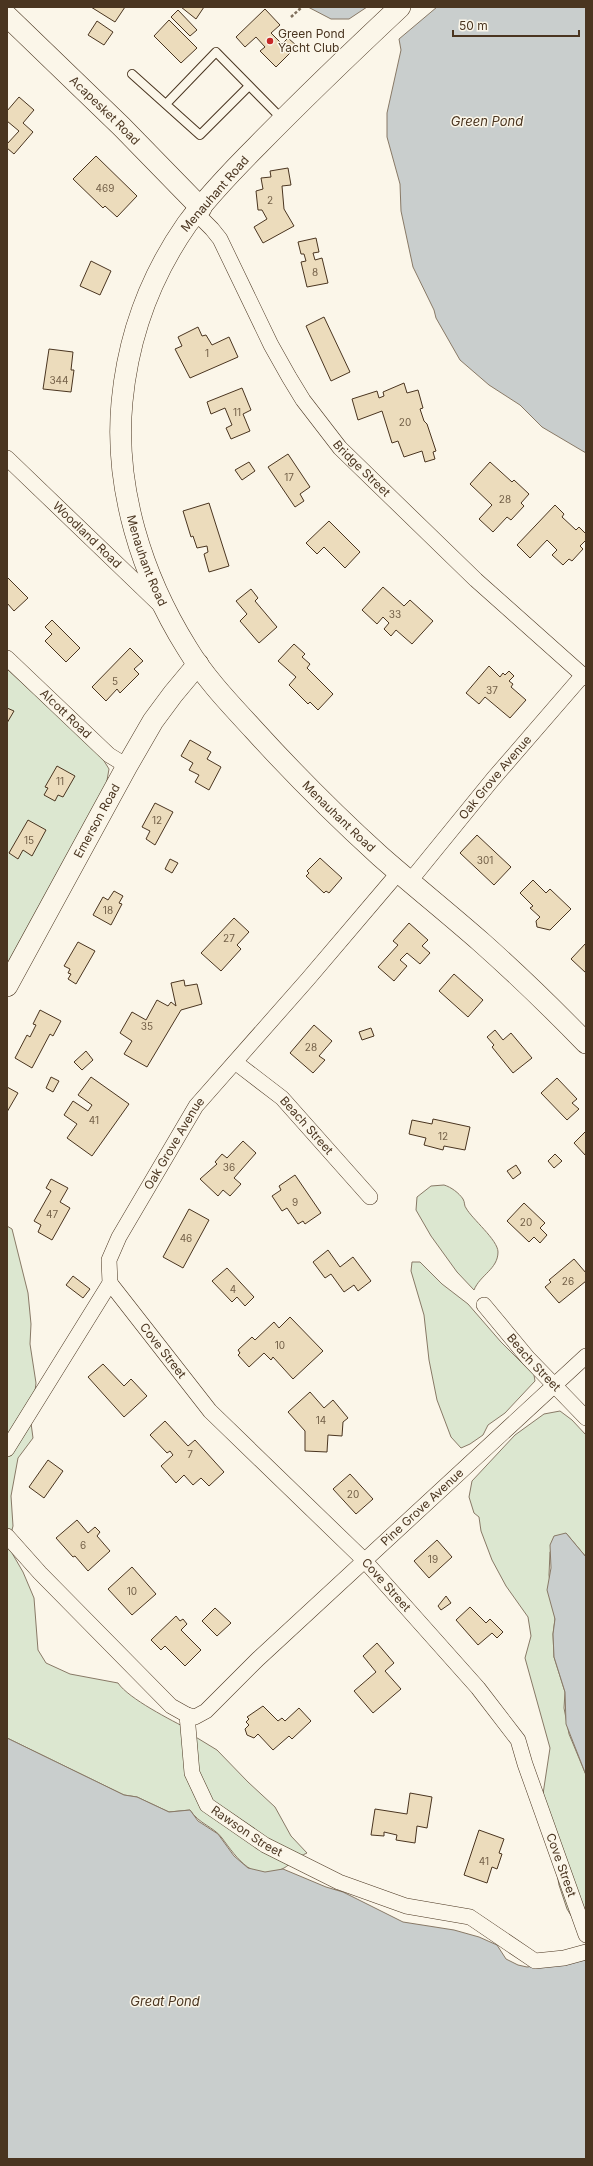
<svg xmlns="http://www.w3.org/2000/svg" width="593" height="2166" viewBox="0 0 593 2166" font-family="Inter,sans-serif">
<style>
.green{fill:#dce7d0;stroke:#887966}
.water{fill:#c9cecd;stroke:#887966}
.building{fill:#ecdcbc;stroke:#4a3520}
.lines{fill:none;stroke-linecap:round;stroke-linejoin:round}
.lane-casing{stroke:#4a3520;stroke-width:10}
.street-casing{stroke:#4a3520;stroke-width:16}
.secondary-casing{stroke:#4a3520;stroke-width:22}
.path{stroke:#7f6f5c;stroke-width:2.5;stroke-dasharray:3 2;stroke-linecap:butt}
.lane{stroke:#fbf6e9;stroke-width:8}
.street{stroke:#fbf6e9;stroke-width:15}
.secondary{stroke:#fbf6e9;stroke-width:21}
.poi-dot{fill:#c62828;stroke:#fbf6e9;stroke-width:1.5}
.labels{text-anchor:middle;stroke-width:3;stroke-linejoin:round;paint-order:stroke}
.number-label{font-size:10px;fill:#725f47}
.poi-label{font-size:12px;fill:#4a3520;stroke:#fbf6e9;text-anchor:start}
.street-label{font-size:12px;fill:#4a3520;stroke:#fbf6e9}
.water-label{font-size:13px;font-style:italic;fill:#4a3520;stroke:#fbf6e9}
</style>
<rect width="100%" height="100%" fill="#fbf6e9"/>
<!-- green -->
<path class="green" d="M7 669 101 756 109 769 106 786 7 971Z
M444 1185C451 1187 459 1193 463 1199 465 1202 464 1206 466 1208 472 1219 498 1240 498 1252 498 1269 480 1275 474 1290L457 1272 431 1236 416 1210 417 1197 431 1186Z
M7 1226 12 1229 28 1293 31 1324 30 1344 36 1383 31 1423 33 1438 18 1458 11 1496 13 1526 10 1538 12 1553 23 1572 34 1598 38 1650 46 1663 70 1674 118 1683C129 1699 171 1720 190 1730L194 1736 217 1750 248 1782 275 1807 291 1836 307 1853C303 1855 297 1857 294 1860 290 1863 288 1866 284 1868 254 1885 237 1858 222 1838 214 1827 199 1824 190 1810L169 1812 137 1797 124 1795 7 1738Z
M412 1262H420L442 1284 468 1304 501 1342 534 1375 535 1381 505 1413 488 1425 483 1435 470 1444 461 1448 451 1437 437 1400 429 1360 424 1315 411 1271Z
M560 1411 572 1420 586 1435V1557L566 1533 550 1552 549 1575 555 1619 553 1634 554 1657 565 1692 564 1708 569 1734 586 1775V1940L567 1909 559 1885 543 1794 550 1748 525 1658 531 1636 528 1617 506 1586 492 1560 481 1531 479 1517 474 1513 469 1497 472 1481 515 1435 544 1414Z"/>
<!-- water -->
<path class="water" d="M308 7H367L349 19H331Z
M437 7H586V453L542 427 520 405 489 385 460 360 436 318 434 310 413 267 401 211 400 184 387 137V113L401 50 399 39Z
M566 1533 586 1557V1775L566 1724 565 1692 554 1657 553 1634 555 1619 547 1590 551 1568 550 1545 554 1536Z
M7 1738 124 1795 137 1797 169 1812 190 1810 198 1821 218 1834 234 1856 248 1868 265 1872 283 1869 326 1887 343 1892 403 1922 454 1930 479 1937 497 1945 506 1959 518 1965 527 1967 586 1960V2159H7Z"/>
<!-- building -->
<path class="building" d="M91 7H125L115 22Z
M181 7H204L196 19Z
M265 9 280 25 271 33 282 44 288 38 297 46 276 67 260 51 265 47 256 37 245 47 236 37Z
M178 10 197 30 190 36 171 17Z
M169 20 197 48 181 63 154 36Z
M97 21 113 32 104 45 88 35Z
M19 97 34 110 23 123 33 132 14 154 7 148V144L19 131 7 121V111Z
M96 156 137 196 117 217 105 206 103 208 73 179Z
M288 168 291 185 282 186 284 209 294 226 263 243 254 227 267 219 262 210H258L256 191 263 189 261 178 271 177 270 171Z
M316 238 319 252 313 253 315 260 322 258 328 283 307 287 301 262 306 261 304 254H301L298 242Z
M91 261 111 271 100 295 80 286Z
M324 317 350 372 331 381 306 326Z
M198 327 202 336 206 335 212 345 229 337 238 357 190 378 175 349 182 346 178 337Z
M49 349 73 352 71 370H74L71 392 43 389Z
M404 383 407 393 418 390 423 408 420 409 424 421 427 424 436 451 433 452 435 459 425 462 422 451 404 457 398 441 392 443 382 411 358 420 352 399 377 391 379 398 384 396 383 392Z
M242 388 251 410 243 414 250 431 231 439 226 428 232 425 225 408 211 414 207 402Z
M288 454 310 487 300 494 304 501 295 507 268 467Z
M249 462 255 471 242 480 235 470Z
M490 462 512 482 514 480 529 494 521 503 524 506 511 520 507 517 493 532 479 519 492 505 470 484Z
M209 503 229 566 209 572 204 554 208 552 207 546 197 548 193 536 191 537 183 511Z
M555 505 564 514 562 517 576 530 579 527 586 534V540L580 546 583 549 572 561 569 559 563 565 552 555 557 550 547 540 530 558 517 545Z
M329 521 360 552 345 568 324 547 317 554 306 543Z
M7 577 28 598 14 611 7 603Z
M383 587 404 606 410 600 433 621 412 644 396 630 391 636 384 629 389 623 383 617 377 624 362 610Z
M251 589 258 598 255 601 277 627 259 643 240 621 247 614 236 601Z
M52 620 80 648 66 662 45 641 52 634 45 627Z
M294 644 305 654 302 657 310 664 307 668 333 694 318 710 310 702 308 704 289 685 296 677 278 661Z
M130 648 143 661 134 669 139 674 120 693 117 689 106 701 92 687Z
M489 666 500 677 503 673 505 675 509 671 514 676 509 681 513 684 511 687 526 700 510 718 485 697 479 704 466 693Z
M7 708 14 711 7 723Z
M190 740 211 752 207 759 221 767 209 790 195 782 199 775 189 770 193 763 181 756Z
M57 766 75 776 63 797 58 795 55 801 44 795 48 788 45 787Z
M155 803 173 812 155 845 146 839 150 831 142 827Z
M28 820 46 830 32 856 23 850 18 859 9 853Z
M477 835 511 867 494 885 460 853Z
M320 858 342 878 329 893 326 891 324 893 306 876 309 873 307 871Z
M170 859 178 863 172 873 165 869Z
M533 880 546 893 550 889 571 909 550 930 537 927 536 921 540 917 530 908 533 906 520 893Z
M114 891 123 896 119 903 122 904 111 925 93 915 103 897 108 900Z
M234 918 249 932 237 945 241 949 221 971 201 953Z
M409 923 428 940 422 946 430 953 420 964 407 953 400 960 407 966 394 981 378 967 398 945 393 941Z
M78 942 95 951 76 984 68 979 71 974 68 973 70 969 64 966Z
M586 943V973L571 959Z
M454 974 483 1000 468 1017 439 991Z
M184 980 185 986 197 984 202 1004 181 1010 147 1067 124 1054 132 1041 120 1033 132 1012 146 1020 157 1000 168 1006 171 1002 176 1006 171 983Z
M40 1010 61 1021 53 1036 50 1034 32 1068 15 1058 27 1035 30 1037 36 1025 33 1024Z
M314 1025 332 1041 319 1056 325 1060 313 1073 290 1053Z
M371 1028 374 1036 362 1040 359 1032Z
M495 1030 503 1040 511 1033 532 1058 513 1073 492 1047 494 1045 487 1037Z
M86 1051 93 1060 82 1070 74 1062Z
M51 1077 59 1081 53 1092 46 1088Z
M91 1077 129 1104 92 1156 67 1138 77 1124 64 1115 73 1101 88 1111 92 1105 78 1095Z
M557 1078 577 1099 572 1103 579 1109 567 1120 541 1093Z
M7 1087 18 1093 7 1112Z
M433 1119 470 1127 465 1150 444 1146 443 1150 424 1145 426 1138 409 1134 412 1120 432 1124Z
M586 1131V1156L574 1143Z
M243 1141 256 1153 234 1178 241 1184 230 1196 223 1190 218 1196 200 1179 217 1164 215 1162 222 1154 227 1158Z
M555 1154 562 1161 554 1168 548 1161Z
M516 1165 521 1173 513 1179 507 1171Z
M295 1175 321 1213 305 1224 303 1221 298 1224 287 1208 282 1211 272 1196 281 1190 279 1186Z
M51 1179 68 1188 60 1202 70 1208 52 1240 38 1232 41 1225 34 1221 51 1191 46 1188Z
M524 1203 545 1223 540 1228 547 1235 540 1243 534 1237 529 1242 507 1221Z
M189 1209 209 1220 183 1268 163 1257Z
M328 1250 340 1267 353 1257 371 1281 358 1291 354 1285 344 1292 331 1274 325 1278 313 1262Z
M574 1259 586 1273V1281L559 1303 545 1287 551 1282 549 1280Z
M227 1268 254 1297 245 1306 237 1297 232 1302 212 1281Z
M73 1276 90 1289 83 1298 66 1285Z
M290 1317 323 1351 293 1379 273 1357 271 1360 264 1353 249 1367 238 1355 240 1353 238 1350 252 1337 255 1340 274 1322 279 1328Z
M103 1364 124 1386 131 1379 147 1396 124 1417 88 1377Z
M310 1392 324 1408 333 1400 348 1418 343 1422 342 1436 328 1435 327 1452 305 1451V1431L288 1412Z
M165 1421 188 1446 195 1440 224 1472 209 1486 201 1478 193 1485 184 1475 176 1483 161 1466 173 1455 170 1451 167 1453 150 1435Z
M48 1460 63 1471 44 1498 29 1487Z
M350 1474 373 1499 356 1514 333 1489Z
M77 1520 88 1533 95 1527 100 1532 97 1536 110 1551 88 1571 75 1556 73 1557 56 1538Z
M437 1540 452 1557 429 1578 414 1561Z
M132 1567 156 1594 132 1615 108 1589Z
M446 1596 451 1603 441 1610 438 1606Z
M470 1607 486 1623 490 1619 503 1632 497 1638 492 1633 478 1645 456 1620Z
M215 1608 231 1623 217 1636 202 1621Z
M176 1616 180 1621 183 1619 187 1624 181 1630 201 1650 185 1666 165 1646 161 1650 151 1640Z
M377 1643 394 1663 385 1671 401 1689 373 1713 354 1691 376 1672 363 1656Z
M263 1706 278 1721 282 1718 285 1721 299 1708 311 1721 292 1739 289 1736 273 1750 258 1734 254 1738 247 1735 245 1729 249 1725 246 1722 249 1719 247 1717Z
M410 1793 432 1797 427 1828 417 1826 415 1843 396 1840 397 1835 384 1832V1836L371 1835 375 1809 407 1814Z
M479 1830 504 1839 499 1853 502 1854 497 1869 492 1867 487 1883 464 1875Z"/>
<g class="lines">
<defs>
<path id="lane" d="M132 74 200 135 249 86
M166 104 216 52 282 119"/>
<g id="street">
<path id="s1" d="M196 213 212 229 220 239 271 345 289 377 303 400 340 448 476 580 586 678"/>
<path id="s2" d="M7 458 160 605"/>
<path id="s3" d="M7 658 109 755 127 766"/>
<path id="s4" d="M410 881 493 779 583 675"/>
<path id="s5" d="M235 1062 282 1098 370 1197"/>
<path id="s6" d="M110 1283 210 1411 364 1560 478 1688 518 1740 525 1764 586 1935"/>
<path id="s7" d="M484 1305 528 1358 586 1418"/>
<path id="s8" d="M7 1449 110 1283 109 1260 119 1237 196 1106 308 979 399 872"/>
<path id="s9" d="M7 1536 40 1573 171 1706 187 1715 192 1773 207 1805 265 1845 339 1882 406 1906 470 1917 535 1961 564 1958 586 1952"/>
<path id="s10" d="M187 1715 195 1717 206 1711 258 1659 586 1356"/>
</g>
<g id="secondary">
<path id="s11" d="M400 7C352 52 304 98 258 145 233 170 208 196 187 224 150 277 128 338 122 402 114 488 142 576 187 648 205 678 230 704 254 730 294 774 336 816 380 856 413 885 448 913 481 942 517 974 552 1008 586 1043"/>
<path id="s12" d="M7 16 122 127 201 208"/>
<path id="s13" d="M7 986 127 766 153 721 173 694 198 664"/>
</g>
</defs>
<!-- lane casing -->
<use href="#lane" class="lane-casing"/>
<!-- street casing -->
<use href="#street" class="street-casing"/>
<!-- secondary casing -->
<use href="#secondary" class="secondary-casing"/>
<!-- path -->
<path class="path" d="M291 17 302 7"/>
<!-- lane -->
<use href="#lane" class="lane"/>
<!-- street -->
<use href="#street" class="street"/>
<!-- secondary -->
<use href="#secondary" class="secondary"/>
</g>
<!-- markers -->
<circle class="poi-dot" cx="270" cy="41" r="4"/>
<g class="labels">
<!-- number labels -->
<g class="number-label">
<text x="105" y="192">469</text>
<text x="270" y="204">2</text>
<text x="315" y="276">8</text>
<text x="207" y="357">1</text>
<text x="59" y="384">344</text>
<text x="237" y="416">11</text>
<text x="405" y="426">20</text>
<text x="289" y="481">17</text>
<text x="505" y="503">28</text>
<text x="395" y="618">33</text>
<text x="115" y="685">5</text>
<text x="492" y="694">37</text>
<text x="60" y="785">11</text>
<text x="157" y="824">12</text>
<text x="29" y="844">15</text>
<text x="485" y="864">301</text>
<text x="108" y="914">18</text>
<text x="229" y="942">27</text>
<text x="147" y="1030">35</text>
<text x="311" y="1051">28</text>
<text x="94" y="1124">41</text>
<text x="443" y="1140">12</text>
<text x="229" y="1171">36</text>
<text x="295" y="1206">9</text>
<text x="52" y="1218">47</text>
<text x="526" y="1226">20</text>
<text x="186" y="1242">46</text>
<text x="568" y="1285">26</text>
<text x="233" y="1293">4</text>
<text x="280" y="1349">10</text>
<text x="321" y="1424">14</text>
<text x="190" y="1458">7</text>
<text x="353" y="1498">20</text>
<text x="83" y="1549">6</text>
<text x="433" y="1563">19</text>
<text x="132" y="1595">10</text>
<text x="484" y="1865">41</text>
</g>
<!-- poi labels -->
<g class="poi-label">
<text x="278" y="38">Green Pond<tspan x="278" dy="14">Yacht Club</tspan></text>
</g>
<!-- street labels -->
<g class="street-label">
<text dy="4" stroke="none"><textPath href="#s12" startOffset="136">Acapesket Road</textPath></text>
<text transform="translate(215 194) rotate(-49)" y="4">Menauhant Road</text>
<text dy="4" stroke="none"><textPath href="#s1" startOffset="307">Bridge Street</textPath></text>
<text dy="4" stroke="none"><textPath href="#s2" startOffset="111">Woodland Road</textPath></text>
<text dy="4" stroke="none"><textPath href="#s11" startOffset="658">Menauhant Road</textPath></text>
<text dy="4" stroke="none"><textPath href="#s3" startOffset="81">Alcott Road</textPath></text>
<text dy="4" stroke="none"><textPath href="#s4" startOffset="134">Oak Grove Avenue</textPath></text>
<text dy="4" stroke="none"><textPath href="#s11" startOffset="982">Menauhant Road</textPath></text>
<text dy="4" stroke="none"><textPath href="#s13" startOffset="188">Emerson Road</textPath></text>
<text dy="4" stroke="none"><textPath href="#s5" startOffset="96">Beach Street</textPath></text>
<text dy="4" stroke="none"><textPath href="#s8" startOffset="352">Oak Grove Avenue</textPath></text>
<text dy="4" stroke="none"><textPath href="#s6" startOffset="86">Cove Street</textPath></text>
<text dy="4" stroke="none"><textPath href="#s7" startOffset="76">Beach Street</textPath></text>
<text dy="4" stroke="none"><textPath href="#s10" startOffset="318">Pine Grove Avenue</textPath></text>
<text dy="4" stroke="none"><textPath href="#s6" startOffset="410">Cove Street</textPath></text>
<text dy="4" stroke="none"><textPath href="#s9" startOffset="396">Rawson Street</textPath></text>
<text dy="4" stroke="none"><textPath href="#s6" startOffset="746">Cove Street</textPath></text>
</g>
<!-- water labels -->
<g class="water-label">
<text x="487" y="126">Green Pond</text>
<text x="165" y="2006">Great Pond</text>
</g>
</g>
<!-- border -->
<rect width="593" height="2166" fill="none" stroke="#4a3520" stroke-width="16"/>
<!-- scale -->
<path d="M453 30v6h126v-6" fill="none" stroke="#4a3520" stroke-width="2"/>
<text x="459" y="30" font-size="12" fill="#4a3520" stroke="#fbf6e9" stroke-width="3" paint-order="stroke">50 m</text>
</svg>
